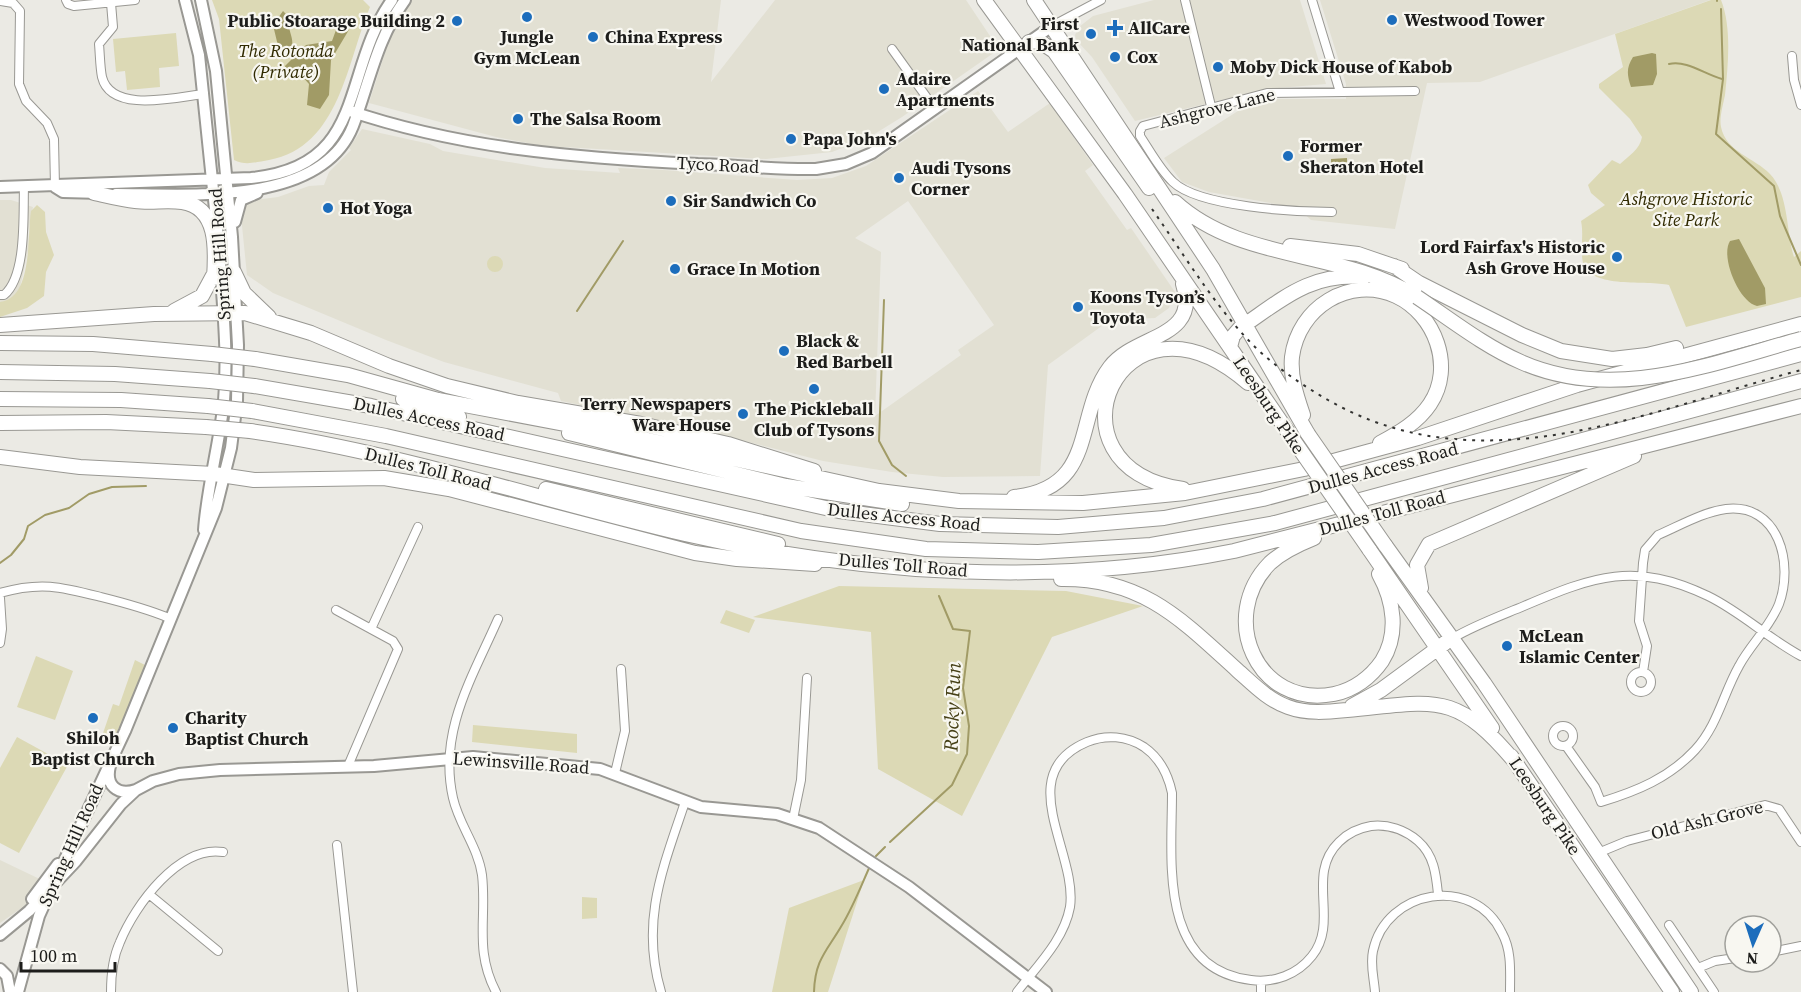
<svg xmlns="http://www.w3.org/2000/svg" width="1801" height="992" viewBox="0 0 1801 992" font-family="'Source Serif 4',serif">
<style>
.built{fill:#e2e0d3;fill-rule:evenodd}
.green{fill:#dcd9b5}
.water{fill:#a19b66}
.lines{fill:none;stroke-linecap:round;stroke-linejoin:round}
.stream{stroke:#a19b66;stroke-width:2}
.street-casing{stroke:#999893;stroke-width:10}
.secondary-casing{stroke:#999893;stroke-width:14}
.highway-casing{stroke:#999893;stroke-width:16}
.street{stroke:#fff;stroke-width:8}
.secondary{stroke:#fff;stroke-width:10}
.highway{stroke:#fff;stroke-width:14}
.rail{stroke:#333331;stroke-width:2;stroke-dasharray:3 6;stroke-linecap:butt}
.highway-bridge-casing{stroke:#999893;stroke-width:16;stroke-linecap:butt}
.highway-bridge{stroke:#fff;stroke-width:14}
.poi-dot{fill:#1c6dbc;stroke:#f8f7f1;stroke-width:2}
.labels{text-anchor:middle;stroke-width:4.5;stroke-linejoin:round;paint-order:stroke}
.poi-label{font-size:18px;font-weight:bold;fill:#1d1d1b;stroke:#f8f7f1;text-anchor:start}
.park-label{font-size:18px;font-style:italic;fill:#302a00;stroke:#f8f7f1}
.street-label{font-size:18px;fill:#1d1d1b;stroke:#f8f7f1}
.water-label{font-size:20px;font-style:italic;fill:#464016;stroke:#f8f7f1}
</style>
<rect width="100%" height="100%" fill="#ebeae4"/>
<!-- built -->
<path class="built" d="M412 0H721L711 82 775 0H966L996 45 995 52 902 117 868 138 832 152 766 159 564 147 563 150 496 137 369 103 389 40Z
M1154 0H1300L1326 84 1267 89 1135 121 1092 57 1076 40 1075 35 1079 27 1093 16Z
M1320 0H1710L1480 82 1427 83 1395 229 1311 220 1298 208 1209 192 1182 182 1164 158 1249 104 1272 99H1346V84Z
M978 91 1008 132 1050 103 1093 165 1085 171 1127 230 1131 228 1175 292 1169 308 1155 318 1110 320 1048 365 1040 476 943 477 892 472 823 461 697 429 561 401 558 393 444 362 386 340 273 293 247 275 241 216 244 206 253 200 278 197 309 186 324 185 329 172 351 150 349 148 362 129 430 144 443 151 545 168 620 173 618 168 663 170 797 180 832 178 866 166ZM908 201 994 325 958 350 961 355 875 416 881 252 855 238Z
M0 200H11L33 207 28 232 29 246 19 292 0 317Z
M0 860 48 883 26 905 0 923Z"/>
<!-- green -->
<path class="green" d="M212 0H363L370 7C347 61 340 147 269 160 256 162 246 166 234 160L219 19Z
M1711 0H1721C1732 28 1728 65 1725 95 1723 105 1719 118 1721 127 1726 152 1755 158 1770 174 1789 194 1786 232 1794 257L1801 251V297L1686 327 1669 285C1648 280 1590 289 1583 263 1580 250 1584 235 1581 221L1605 205 1591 193 1588 185 1612 160 1620 164C1629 156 1640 149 1642 137L1630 119 1599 88V84L1623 67 1615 34Z
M176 33 179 66 159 68 160 87 127 90 125 71 116 72 113 39Z
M37 205 45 212 46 232 54 255 46 272 44 296 27 308 0 317V302C33 298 27 236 31 211Z
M487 264a8 8 0 1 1 16 0a8 8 0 1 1-16 0Z
M839 586 1066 591 1143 606 1052 637 962 816 878 769 871 632 753 617Z
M726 610 755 620 749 633 720 623Z
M36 656 73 671 55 720 17 707Z
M135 660 145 665 116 744 101 739 113 704 119 706Z
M473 725 577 734V753L472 742Z
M17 737 68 765 19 853 0 843V768Z
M864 880 828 992H772L789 908Z
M582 897 597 898V918L582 919Z"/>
<!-- water -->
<path class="water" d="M283 11 290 18C286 29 294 36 292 46L279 50 273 25Z
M343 18 350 23V28L331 60 329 95 320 109 307 105 309 84 301 75 286 74 285 66 306 45 332 41 340 19Z
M1652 53 1656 54 1657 74 1653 85 1631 87C1627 75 1626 68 1633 57Z
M1347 158V167H1331V159Z
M1739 239 1765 288 1766 304 1757 306C1739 302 1720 257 1730 241Z"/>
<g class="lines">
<!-- stream -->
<path class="stream" d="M1717 0V1
M1721 9 1723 79 1716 134 1774 186 1780 216 1801 265
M1669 64C1687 60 1704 74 1722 79
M884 300 879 441 892 465 906 476
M577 311 623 241
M0 563 11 555 24 539 28 526 45 515 69 508 89 494 112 487 146 486
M890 842 952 785 967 754 969 726 963 688 970 631 953 629 939 596
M876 856 885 847
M814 992C815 959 827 951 842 925 853 907 861 886 870 866"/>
<defs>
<path id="street" d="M66 0 68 4 74 6 135 0
M1185 0 1211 106
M1312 0 1340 92
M0 1 13 3 20 11 19 84 26 101 47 123 54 139 55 187
M111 3 113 27 99 44C100 55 100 67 102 77 111 114 177 97 204 94
M1052 26 1101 0
M892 49 935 109
M1792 56 1794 80 1801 105
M1332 212C1296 212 1199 207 1173 182 1160 170 1150 151 1140 136V131L1143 126 1267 93 1415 91
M0 295H4C27 276 23 214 24 187
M0 593C41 581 62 587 101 597 125 603 147 609 169 618
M0 598 2 629 0 643
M336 610 393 641 398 649 348 766
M371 629 418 527
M1453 638C1475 625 1500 616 1524 606 1594 576 1635 561 1708 596 1741 612 1769 639 1801 656
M1631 682a10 10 0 1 1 20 0a10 10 0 1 1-20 0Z
M1553 736a10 10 0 1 1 20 0a10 10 0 1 1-20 0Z
M1566 746 1595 787 1601 802C1637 791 1669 778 1695 750 1718 725 1723 694 1739 666 1750 645 1770 627 1779 604 1794 564 1779 503 1726 509 1703 512 1679 526 1658 535L1645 550 1643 563 1639 621 1647 646 1643 672
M615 773 625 731 621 669
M793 819 801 780 807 678
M337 845 353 992
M1598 853 1627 841 1765 805 1779 809 1801 842
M150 895 218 951
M1669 925 1714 992
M1771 952 1801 946
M1698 968 1715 961 1735 958
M111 992C111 975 113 957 120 942 135 905 179 845 223 852
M496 992C474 950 487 918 482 875 478 847 459 825 453 798 438 732 472 678 498 619
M661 992C640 921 663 868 685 802
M1017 992C1037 966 1064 940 1070 907 1078 853 1011 774 1087 742 1106 734 1127 736 1144 747 1160 758 1168 774 1172 793 1172 861 1158 969 1251 980 1274 983 1297 975 1312 956 1340 921 1305 875 1339 842 1348 833 1359 828 1371 826 1388 824 1405 830 1418 841 1434 855 1436 874 1438 894
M1261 992V981
M1375 992C1374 978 1370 965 1373 951 1386 889 1474 874 1502 933 1512 951 1510 972 1510 992"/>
<path id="secondary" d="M185 0 199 55 218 238
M347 110C461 149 579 158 698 164 737 165 777 170 816 169L846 164 872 153 1052 26
M0 187 251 178C369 167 340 72 392 0
M55 187 63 192 101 193
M116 194C187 194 321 207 353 126 369 84 377 38 405 0
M235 222 241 200 257 193
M204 530C207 488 219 445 224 401 228 355 223 309 220 262
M110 766C105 785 117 796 136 790
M58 874 125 731 216 508 231 448 237 401 238 345 232 237 216 71 201 0
M32 899 58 864
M0 935 29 911 76 861 121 804 136 790 153 781 179 774 220 770 374 766 473 757 600 769 701 807 777 814 819 828 909 887 1046 992
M0 969 7 976 10 992
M18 992 39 916 48 896"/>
<path id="highway" d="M984 0 1125 194 1292 438
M1034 0 1213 269 1308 434
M1029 42 1039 41 1054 51 1149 188
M94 193C108 196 122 200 135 201 151 203 166 200 182 202 218 207 216 249 214 278
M1175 202C1242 263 1341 249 1417 297
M1290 246 1358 254 1402 269
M1394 266 1419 283 1522 335 1561 351 1612 359 1647 355 1676 348
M234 272 244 293 269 317
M174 311 202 296 216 270
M0 325 154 314 245 313 311 333 389 366 447 386 518 403 641 424 728 444 814 471
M0 343 93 344 212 354
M1230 347 1233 336 1240 328C1283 299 1309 273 1364 277
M255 359 348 375 438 400 639 438 879 491 959 501 1083 503 1185 493 1304 469 1418 438 1577 385 1801 324
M0 372 115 374 210 381
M254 386 371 406 839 511 940 524 1058 527 1164 518 1263 499 1801 354
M0 399 121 400 208 406
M403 399 459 417
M252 411 386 436 801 531 926 549 1038 552 1151 545 1275 523 1801 381
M1303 415C1297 397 1290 377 1292 357 1298 308 1349 275 1396 296 1435 314 1455 367 1430 404 1418 422 1399 433 1380 443
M0 423 106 422 206 427
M250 431C398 452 540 500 685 534 864 575 1054 587 1234 551L1801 406
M569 433 786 486 902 504
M0 457 80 467 214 474 254 480 384 478 449 489 695 553 737 559 815 564
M546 489 778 544
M1183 489C1036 468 1119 271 1248 383
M1014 497C1099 488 1073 416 1110 367 1135 334 1201 339 1183 284
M1314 538C1299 544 1282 552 1270 563 1217 617 1257 709 1334 694 1354 690 1371 677 1382 661 1399 634 1394 601 1379 574
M1385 545 1484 683 1691 992
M1369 549 1492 728
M1061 579C1142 578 1181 619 1237 670 1253 684 1268 700 1288 707 1307 714 1327 712 1347 710 1435 702 1454 689 1516 763
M1421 588 1417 565 1429 544 1634 456
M1352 706 1381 690 1445 643
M1511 756 1672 992"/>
</defs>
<!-- street casing -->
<use href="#street" class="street-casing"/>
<!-- secondary casing -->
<use href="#secondary" class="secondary-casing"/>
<!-- highway casing -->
<use href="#highway" class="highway-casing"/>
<!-- street -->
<use href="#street" class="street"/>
<!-- secondary -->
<use href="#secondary" class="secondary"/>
<!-- highway -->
<use href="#highway" class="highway"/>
<!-- rail -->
<path class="rail" d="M1152 209C1185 256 1215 307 1255 347 1277 368 1302 385 1328 400 1482 488 1646 411 1801 370"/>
<defs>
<path id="highway-bridge" d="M1417 297C1450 319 1484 346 1521 362 1614 403 1709 364 1801 339
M212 354 255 359
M210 381 254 386
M208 406 252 411
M206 427 250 431
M1308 434 1385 545
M1292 438 1369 549"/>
</defs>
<!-- highway-bridge casing -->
<use href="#highway-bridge" class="highway-bridge-casing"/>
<!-- highway-bridge -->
<use href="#highway-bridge" class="highway-bridge"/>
</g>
<!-- markers -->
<g class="poi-dot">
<circle cx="527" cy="17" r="6"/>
<circle cx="1392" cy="20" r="6"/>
<circle cx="457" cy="21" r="6"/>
<path d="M1112 19h6v6h6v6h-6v6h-6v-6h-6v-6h6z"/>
<circle cx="1091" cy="34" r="6"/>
<circle cx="593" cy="37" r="6"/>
<circle cx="1115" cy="57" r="6"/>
<circle cx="1218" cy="67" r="6"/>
<circle cx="884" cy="89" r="6"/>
<circle cx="518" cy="119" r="6"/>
<circle cx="791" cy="139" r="6"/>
<circle cx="1288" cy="156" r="6"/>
<circle cx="899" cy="178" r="6"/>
<circle cx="671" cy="201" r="6"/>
<circle cx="328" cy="208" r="6"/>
<circle cx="1617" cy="257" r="6"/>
<circle cx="675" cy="269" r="6"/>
<circle cx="1078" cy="307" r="6"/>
<circle cx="784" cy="351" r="6"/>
<circle cx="814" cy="389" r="6"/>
<circle cx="743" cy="414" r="6"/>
<circle cx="1507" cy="646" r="6"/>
<circle cx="93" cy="718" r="6"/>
<circle cx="173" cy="728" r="6"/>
</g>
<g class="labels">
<!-- poi labels -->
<g class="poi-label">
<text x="1404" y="26">Westwood Tower</text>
<text x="445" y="27" text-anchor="end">Public Stoarage Building 2</text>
<text x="1079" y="30" text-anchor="end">First<tspan x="1079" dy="21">National Bank</tspan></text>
<text x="1128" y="34">AllCare</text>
<text x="527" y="43" text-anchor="middle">Jungle<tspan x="527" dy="21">Gym McLean</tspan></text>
<text x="605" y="43">China Express</text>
<text x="1127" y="63">Cox</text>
<text x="1230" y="73">Moby Dick House of Kabob</text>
<text x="896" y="85">Adaire<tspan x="896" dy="21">Apartments</tspan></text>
<text x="530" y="125">The Salsa Room</text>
<text x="803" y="145">Papa John's</text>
<text x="1300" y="152">Former<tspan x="1300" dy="21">Sheraton Hotel</tspan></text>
<text x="911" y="174">Audi Tysons<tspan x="911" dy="21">Corner</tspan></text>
<text x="683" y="207">Sir Sandwich Co</text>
<text x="340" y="214">Hot Yoga</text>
<text x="1605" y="253" text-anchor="end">Lord Fairfax's Historic<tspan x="1605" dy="21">Ash Grove House</tspan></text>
<text x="687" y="275">Grace In Motion</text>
<text x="1090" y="303">Koons Tyson’s<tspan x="1090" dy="21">Toyota</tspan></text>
<text x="796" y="347">Black &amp;<tspan x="796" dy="21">Red Barbell</tspan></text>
<text x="731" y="410" text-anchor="end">Terry Newspapers<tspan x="731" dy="21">Ware House</tspan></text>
<text x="814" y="415" text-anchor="middle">The Pickleball<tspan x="814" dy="21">Club of Tysons</tspan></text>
<text x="1519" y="642">McLean<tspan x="1519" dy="21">Islamic Center</tspan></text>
<text x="185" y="724">Charity<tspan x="185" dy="21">Baptist Church</tspan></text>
<text x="93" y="744" text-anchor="middle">Shiloh<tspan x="93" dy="21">Baptist Church</tspan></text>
</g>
<!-- park labels -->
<g class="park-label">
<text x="286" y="57">The Rotonda<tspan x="286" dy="21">(Private)</tspan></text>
<text x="1686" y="205">Ashgrove Historic<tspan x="1686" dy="21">Site Park</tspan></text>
</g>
<!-- street labels -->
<g class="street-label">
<text transform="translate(1217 108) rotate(-14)" y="6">Ashgrove Lane</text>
<text transform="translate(718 165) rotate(3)" y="6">Tyco Road</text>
<text transform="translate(220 254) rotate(-94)" y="6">Spring Hill Road</text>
<text transform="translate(1269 405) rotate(56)" y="6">Leesburg Pike</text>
<text transform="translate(429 419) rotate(12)" y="6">Dulles Access Road</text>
<text transform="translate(1383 468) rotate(-15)" y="6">Dulles Access Road</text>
<text transform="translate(428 469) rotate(14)" y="6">Dulles Toll Road</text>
<text transform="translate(1382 513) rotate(-15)" y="6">Dulles Toll Road</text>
<text transform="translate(904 517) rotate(6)" y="6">Dulles Access Road</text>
<text transform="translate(903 565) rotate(5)" y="6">Dulles Toll Road</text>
<text transform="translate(521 763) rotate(4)" y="6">Lewinsville Road</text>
<text transform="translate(1545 806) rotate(56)" y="6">Leesburg Pike</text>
<text transform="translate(1707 820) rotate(-14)" y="6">Old Ash Grove</text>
<text transform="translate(71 845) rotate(-66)" y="6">Spring Hill Road</text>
</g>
<!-- water labels -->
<g class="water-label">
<text transform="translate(952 707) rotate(-88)" y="7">Rocky Run</text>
</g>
</g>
<!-- north arrow -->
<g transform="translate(1753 944) rotate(183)"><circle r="28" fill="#f8f7f1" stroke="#a0a09b" stroke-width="1.5"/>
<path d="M0-4.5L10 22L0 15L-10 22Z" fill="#1c6dbc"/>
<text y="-9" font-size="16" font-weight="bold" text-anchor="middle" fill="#1d1d1b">N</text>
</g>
<!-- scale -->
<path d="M21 962v9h94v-9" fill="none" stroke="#1d1d1b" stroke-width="3"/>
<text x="30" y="962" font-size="18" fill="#1d1d1b" stroke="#f8f7f1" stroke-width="4.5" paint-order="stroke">100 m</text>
</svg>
